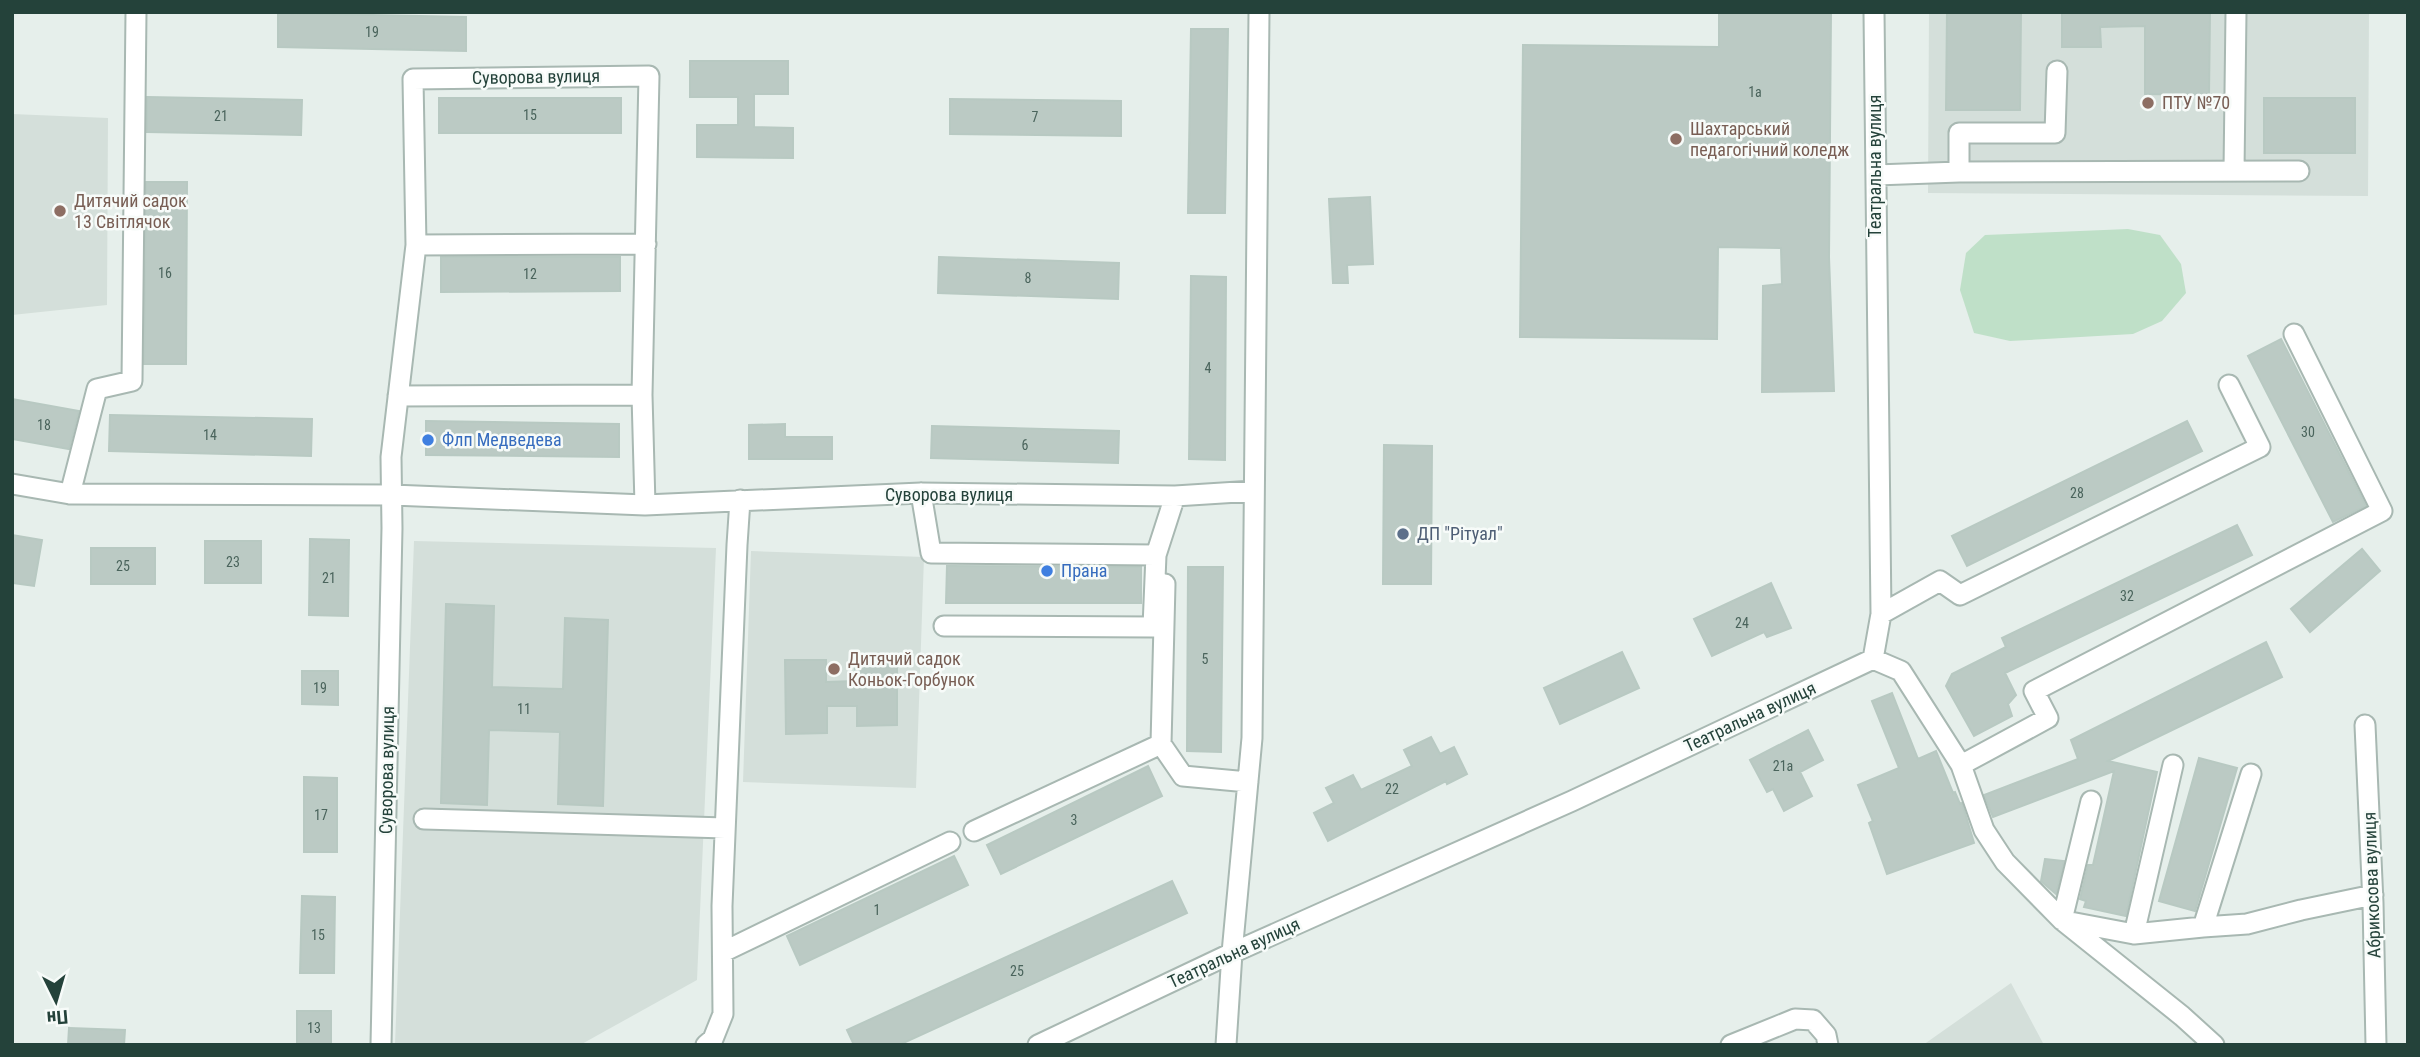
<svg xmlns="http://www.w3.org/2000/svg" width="2420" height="1057" viewBox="0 0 2420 1057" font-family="'Roboto Condensed',sans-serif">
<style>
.built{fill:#d4dfda}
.green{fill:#bfe0c8}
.building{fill:#bbcac4;stroke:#b8c9c2;stroke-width:2}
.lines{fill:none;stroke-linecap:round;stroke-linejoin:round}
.minor-casing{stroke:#a8b8b2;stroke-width:23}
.minor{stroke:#fff;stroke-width:19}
.education-dot{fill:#8d6e63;stroke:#f7fbf9;stroke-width:2.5}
.shop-dot{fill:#3f7fe0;stroke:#f7fbf9;stroke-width:2.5}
.service-dot{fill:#5c6f8a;stroke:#f7fbf9;stroke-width:2.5}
.labels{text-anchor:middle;stroke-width:5;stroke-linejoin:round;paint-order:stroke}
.number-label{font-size:14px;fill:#4a645c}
.street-label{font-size:18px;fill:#24423a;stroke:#f7fbf9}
.education-label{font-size:18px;fill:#785e54;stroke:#f7fbf9;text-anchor:start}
.shop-label{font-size:18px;fill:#366cbe;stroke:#f7fbf9;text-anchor:start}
.service-label{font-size:18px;fill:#4e5e75;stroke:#f7fbf9;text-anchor:start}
</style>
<rect width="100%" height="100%" fill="#e6efeb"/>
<!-- built -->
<path class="built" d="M1929 12H2369L2368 196 1928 193Z
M12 114 108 118 107 305 12 315Z
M414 541 716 548 697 980 580 1045H395Z
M751 551 924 557 916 788 743 782Z
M2011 983 2044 1045H1923Z"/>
<!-- green -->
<path class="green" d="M2128 229 2160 235 2181 264 2186 293 2162 321 2133 334 2010 341 1974 333 1960 290 1966 253 1985 235Z"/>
<!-- building -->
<path class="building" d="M1719 12H1831L1829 257 1834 391 1762 392 1763 286 1782 284 1781 248 1718 247 1717 339 1520 337 1523 45 1719 47Z
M1947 12H2021L2020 110H1946Z
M2062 12H2210L2209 95 2145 94V26L2100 27 2101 47H2062Z
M278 13 466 17V51L278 47Z
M1191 29H1228L1225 213H1188Z
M690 61H788V94H754V127L793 128V158L697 157V125H738V97H690Z
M147 97 302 100 301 135 147 132Z
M439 98H621V133H439Z
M2264 98H2355V153H2264Z
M950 99 1121 101V136L950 134Z
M146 182H187L186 364H144Z
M1370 197 1373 264 1347 265 1348 283H1333L1329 199Z
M441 257H620V291L441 292Z
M939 257 1119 263 1118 299 938 293Z
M1191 276 1226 277 1225 460 1189 459Z
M2281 339 2366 506 2333 522 2248 356Z
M12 399 79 411 69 449 12 439Z
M110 415 312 419 311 456 109 451Z
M426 421 619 424V457L426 455Z
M2187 421 2202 451 1967 566 1952 536Z
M785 424V437H832V459H749V425Z
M932 426 1119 431 1118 463 931 458Z
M1384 445 1432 446 1431 584H1383Z
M2237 525 2252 555 2005 673 2016 695 2008 704 2012 716 1974 736 1946 686 1952 674 2006 647 2002 638Z
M12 535 42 540 34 586 12 583Z
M310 539 349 540 348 616 309 615Z
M205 541H261V583H205Z
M91 548H155V584H91Z
M2362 549 2380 571 2310 632 2291 609Z
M947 566 1141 567V603H946Z
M1188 567H1223L1221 752 1187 751Z
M1771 583 1791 628 1767 637 1764 632 1712 656 1694 619Z
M446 604 494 606 492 687 563 689 565 618 608 620 603 806 558 804 560 732 489 730 487 805 441 803Z
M2266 642 2282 677 2108 761 2157 772 2126 916 2084 907 2086 901 2080 899 2088 865H2093L2114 771 1993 817 1984 795 2078 759 2071 740Z
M1622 652 1639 688 1560 724 1544 688Z
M855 657H897V725L857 726V706H827V733L786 734 785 660H826V682L855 681Z
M302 671H338V705L302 704Z
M1892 693 1918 759 1936 751 1953 793 1955 792 1960 804 1962 803 1974 843 1887 874 1869 823 1873 821 1858 785 1899 768 1872 701Z
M1808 730 1823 760 1800 772 1812 796 1784 811 1773 789 1767 792 1750 760Z
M1431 737 1440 754 1454 747 1467 774 1447 784 1446 781 1328 841 1314 813 1334 803 1326 788 1353 775 1361 790 1412 766 1404 750Z
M2199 758 2237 768 2195 911 2159 901Z
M1148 766 1162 796 1001 874 987 845Z
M304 777 337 778V852H304Z
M954 856 968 885 800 965 787 936Z
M2045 859 2064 861 2056 894 2041 881Z
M1172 881 1187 913 899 1045H854L847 1030Z
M302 896 335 897 334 973H300Z
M297 1011H331V1045H297Z
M69 1028 125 1030 124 1045H68Z"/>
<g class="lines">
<defs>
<path id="minor" d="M2234 171 2236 12
M1959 172V133H2055L2057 71
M1876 175 1959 172 2299 171
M416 245 646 244
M398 396 642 395
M12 484 70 494 392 495 645 505 921 493 1175 496 1254 491
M921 493 931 553 1156 555 1175 496
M70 494 97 389 132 381 136 12
M1881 614 1940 581 1960 595 2260 447 2229 385
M944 626 1153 627 1156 555
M1873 659 1901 671 1961 765 1984 830 2005 862 2062 920 2182 1016 2214 1045
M2365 725 2373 903 2376 1045
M1161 744 1183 776 1248 782
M1961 765 2048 718 2034 691 2382 511 2294 334
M424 819 725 828
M974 831 1161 744 1165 584
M2062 920 2091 801
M2065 921 2134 934 2203 927 2251 774
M2203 927 2247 924 2301 910 2373 895
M2134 934 2173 765
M723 952 950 842
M381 1045 392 528 391 457 416 245 413 79 649 76 642 395 645 505
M706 1045 713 1039 723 1014 722 906 737 545 740 500
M1038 1045 1232 953 1572 801 1873 659 1881 614 1874 12
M1226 1045 1232 953 1252 738 1259 12
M1731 1045 1795 1019 1813 1020 1826 1035 1828 1045"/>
</defs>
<!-- minor casing -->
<use href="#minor" class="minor-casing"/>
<!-- minor -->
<use href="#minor" class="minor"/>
</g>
<!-- markers -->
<g class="education-dot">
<circle cx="2148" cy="103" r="7"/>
<circle cx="1676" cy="139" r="7"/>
<circle cx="60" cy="211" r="7"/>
<circle cx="834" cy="669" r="7"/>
</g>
<g class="shop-dot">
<circle cx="428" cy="440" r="7"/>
<circle cx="1047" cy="571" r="7"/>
</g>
<circle class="service-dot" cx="1403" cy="534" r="7"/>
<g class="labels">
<!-- number labels -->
<g class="number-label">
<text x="372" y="37">19</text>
<text x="1755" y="97">1а</text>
<text x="530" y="120">15</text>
<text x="221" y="121">21</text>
<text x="1035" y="122">7</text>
<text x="165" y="278">16</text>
<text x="530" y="279">12</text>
<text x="1028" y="283">8</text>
<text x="1208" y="373">4</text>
<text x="44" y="430">18</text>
<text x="2308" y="437">30</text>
<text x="210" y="440">14</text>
<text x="1025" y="450">6</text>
<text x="2077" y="498">28</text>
<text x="233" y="567">23</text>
<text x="123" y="571">25</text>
<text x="329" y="583">21</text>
<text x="2127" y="601">32</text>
<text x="1742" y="628">24</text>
<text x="1205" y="664">5</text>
<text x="320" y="693">19</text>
<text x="524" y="714">11</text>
<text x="1783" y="771">21а</text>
<text x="1392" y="794">22</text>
<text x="321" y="820">17</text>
<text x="1074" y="825">3</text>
<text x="877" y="915">1</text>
<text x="318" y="940">15</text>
<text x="1017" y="976">25</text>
<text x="314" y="1033">13</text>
</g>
<!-- street labels -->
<g class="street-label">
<text transform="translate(536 77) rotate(-1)" y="6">Суворова вулиця</text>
<text transform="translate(1875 166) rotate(-90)" y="6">Театральна вулиця</text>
<text x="949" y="501">Суворова вулиця</text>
<text transform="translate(1750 717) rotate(-25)" y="6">Театральна вулиця</text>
<text transform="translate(387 770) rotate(-89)" y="6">Суворова вулиця</text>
<text transform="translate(2372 885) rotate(-92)" y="6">Абрикосова вулиця</text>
<text transform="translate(1234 953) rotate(-25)" y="6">Театральна вулиця</text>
</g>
<!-- education labels -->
<g class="education-label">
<text x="2162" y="109">ПТУ №70</text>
<text x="1690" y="135">Шахтарський<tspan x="1690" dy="21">педагогічний коледж</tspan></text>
<text x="74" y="207">Дитячий садок<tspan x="74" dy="21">13 Світлячок</tspan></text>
<text x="848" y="665">Дитячий садок<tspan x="848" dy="21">Коньок-Горбунок</tspan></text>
</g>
<!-- shop labels -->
<g class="shop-label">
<text x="442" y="446">Флп Медведева</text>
<text x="1061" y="577">Прана</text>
</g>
<!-- service labels -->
<g class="service-label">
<text x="1417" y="540">ДП "Рітуал"</text>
</g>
</g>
<!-- border -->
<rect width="2420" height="1057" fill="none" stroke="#24423a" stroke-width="28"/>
<!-- north arrow -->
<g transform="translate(56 1001) rotate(175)" stroke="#f7fbf9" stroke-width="5" paint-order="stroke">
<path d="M0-5L12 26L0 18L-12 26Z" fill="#24423a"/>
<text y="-10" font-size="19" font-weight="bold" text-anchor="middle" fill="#24423a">Пн</text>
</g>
</svg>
